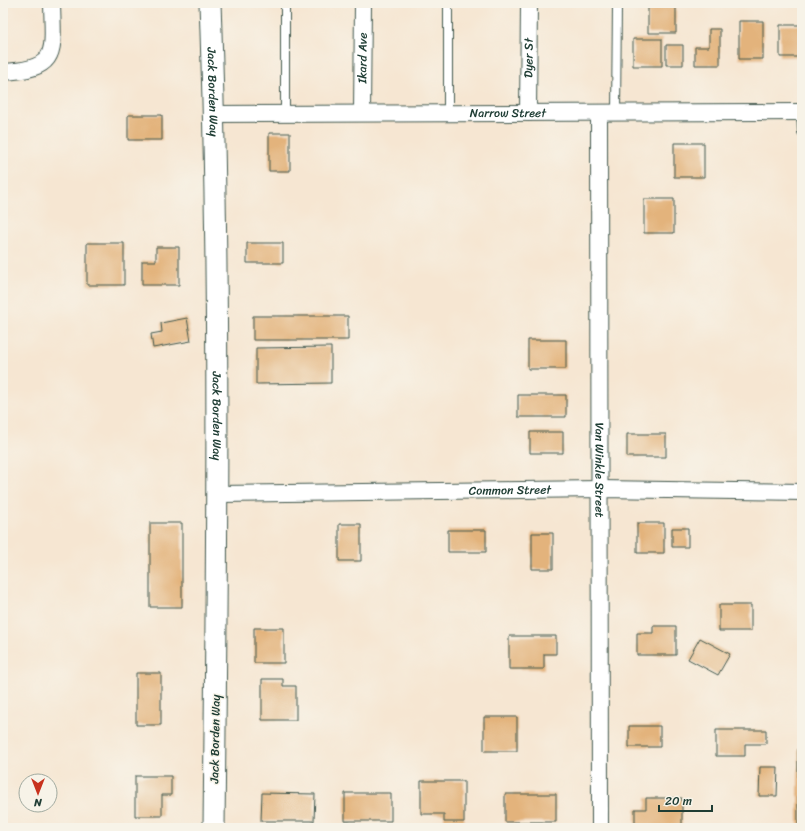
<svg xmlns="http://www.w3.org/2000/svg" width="805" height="831" viewBox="0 0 805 831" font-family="Sriracha,sans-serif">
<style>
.building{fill:#e3b37b}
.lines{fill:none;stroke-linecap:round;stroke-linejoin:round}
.service-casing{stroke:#3f564c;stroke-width:10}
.minor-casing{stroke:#3f564c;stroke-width:18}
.tertiary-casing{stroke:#3f564c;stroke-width:23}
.service{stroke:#fff;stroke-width:8}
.minor{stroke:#fff;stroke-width:16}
.tertiary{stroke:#fff;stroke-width:21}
.labels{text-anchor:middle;stroke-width:3;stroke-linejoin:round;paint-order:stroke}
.street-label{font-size:12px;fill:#1f3d34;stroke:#f7f3e8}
</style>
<rect width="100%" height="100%" fill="#f7f3e8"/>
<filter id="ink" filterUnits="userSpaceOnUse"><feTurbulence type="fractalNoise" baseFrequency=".025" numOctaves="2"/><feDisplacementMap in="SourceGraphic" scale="8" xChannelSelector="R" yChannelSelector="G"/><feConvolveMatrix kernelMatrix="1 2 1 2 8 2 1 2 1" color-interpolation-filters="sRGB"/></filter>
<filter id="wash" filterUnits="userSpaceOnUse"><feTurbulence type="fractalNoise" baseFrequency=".012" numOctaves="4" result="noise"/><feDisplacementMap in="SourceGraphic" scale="16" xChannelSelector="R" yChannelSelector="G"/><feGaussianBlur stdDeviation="0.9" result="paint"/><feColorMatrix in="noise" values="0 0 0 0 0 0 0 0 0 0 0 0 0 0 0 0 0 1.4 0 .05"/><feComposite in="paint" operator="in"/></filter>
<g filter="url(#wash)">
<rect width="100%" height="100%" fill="#f6e6d2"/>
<g id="blocks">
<!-- building -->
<path class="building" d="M648 3H676V33H648Z
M739 21H763V59H739Z
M780 25H800V57H780Z
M709 29H720V65H695V47H709Z
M633 39H662V66H633Z
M666 45H683V65H666Z
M128 115H162V140H128Z
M269 133H290V171H269Z
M674 143H704V177H674Z
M644 199H674V233H644Z
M87 243H124V285H87Z
M247 243H283V263H247Z
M156 247H179V285H142V261H156Z
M253 316H348V340H253Z
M187 318 191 341 153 348 151 334 162 332 161 323Z
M528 340H566V369H528Z
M331 347V383L256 384V348Z
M518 395H566V417H518Z
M530 432H563V453H530Z
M627 434H666V457H627Z
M150 523H182V607H150Z
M637 523H664V553H637Z
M339 524H361V561H339Z
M672 528H688V547H672Z
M448 530H486V552H448Z
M532 533H553V569H532Z
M719 605H751V631H719Z
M653 626H676V655H637V633H653Z
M254 628H284V663H254Z
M509 636H556V654H544V669H509Z
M700 638 730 654 718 675 688 659Z
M136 673H161V725H136Z
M262 679H283V686H296V720H262Z
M484 717H517V751H484Z
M629 726H660V747H629Z
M716 730H766V744H745V756H716Z
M798 748H802V824H798Z
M760 767H778L777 796H759Z
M135 776H171V795H162V816H135Z
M421 781H464V822H444V814H421Z
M262 793 315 794 314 821H261Z
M345 793H391V821H345Z
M505 794H556V822H505Z
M646 798H682V828H635V809H646Z"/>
</g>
</g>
<g filter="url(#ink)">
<use href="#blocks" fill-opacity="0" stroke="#3f564c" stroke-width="1"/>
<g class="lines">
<defs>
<path id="service" d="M285 3V113
M448 3V113
M801 112 802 132
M616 113 617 3"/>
<g id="minor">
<path d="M3 72C60 69 53 52 52 3"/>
<path id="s1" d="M362 113 363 3"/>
<path id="s2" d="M528 113 529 3"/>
<path id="s3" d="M599 113 600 828"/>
<path id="s4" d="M214 114 802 112"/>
<path id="s5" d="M218 494 600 489 802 492"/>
</g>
<g id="tertiary">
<path id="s6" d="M210 3C220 278 217 553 214 828"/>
</g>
</defs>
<!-- service casing -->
<use href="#service" class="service-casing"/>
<!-- minor casing -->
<use href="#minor" class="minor-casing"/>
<!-- tertiary casing -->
<use href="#tertiary" class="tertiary-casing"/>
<!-- service -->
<use href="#service" class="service"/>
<!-- minor -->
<use href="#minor" class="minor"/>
<!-- tertiary -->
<use href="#tertiary" class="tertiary"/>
</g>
</g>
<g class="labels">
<!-- street labels -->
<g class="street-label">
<text dy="4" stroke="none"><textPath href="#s1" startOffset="55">Ikard Ave</textPath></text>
<text dy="4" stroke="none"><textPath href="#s2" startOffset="55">Dyer St</textPath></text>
<text dy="4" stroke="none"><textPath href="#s6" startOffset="89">Jack Borden Way</textPath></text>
<text dy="4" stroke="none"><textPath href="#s4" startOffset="294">Narrow Street</textPath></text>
<text dy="4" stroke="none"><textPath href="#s6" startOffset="413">Jack Borden Way</textPath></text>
<text dy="4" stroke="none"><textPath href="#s3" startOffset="357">Van Winkle Street</textPath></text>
<text dy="4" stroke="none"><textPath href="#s5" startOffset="292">Common Street</textPath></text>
<text transform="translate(215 739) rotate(-89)" y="4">Jack Borden Way</text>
</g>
</g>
<!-- margin -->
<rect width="805" height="831" fill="none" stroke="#f7f3e8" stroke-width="16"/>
<!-- north arrow -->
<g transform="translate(38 793) rotate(180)"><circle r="19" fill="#f7f3e8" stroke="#a1aaa0"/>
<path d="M0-3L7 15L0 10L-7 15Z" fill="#c8321e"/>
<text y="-6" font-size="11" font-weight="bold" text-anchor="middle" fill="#1f3d34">N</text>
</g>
<!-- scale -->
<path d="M659 805v6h53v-6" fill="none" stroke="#1f3d34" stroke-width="2"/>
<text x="665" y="805" font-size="12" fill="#1f3d34" stroke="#f7f3e8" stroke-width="3" paint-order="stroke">20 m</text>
</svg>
